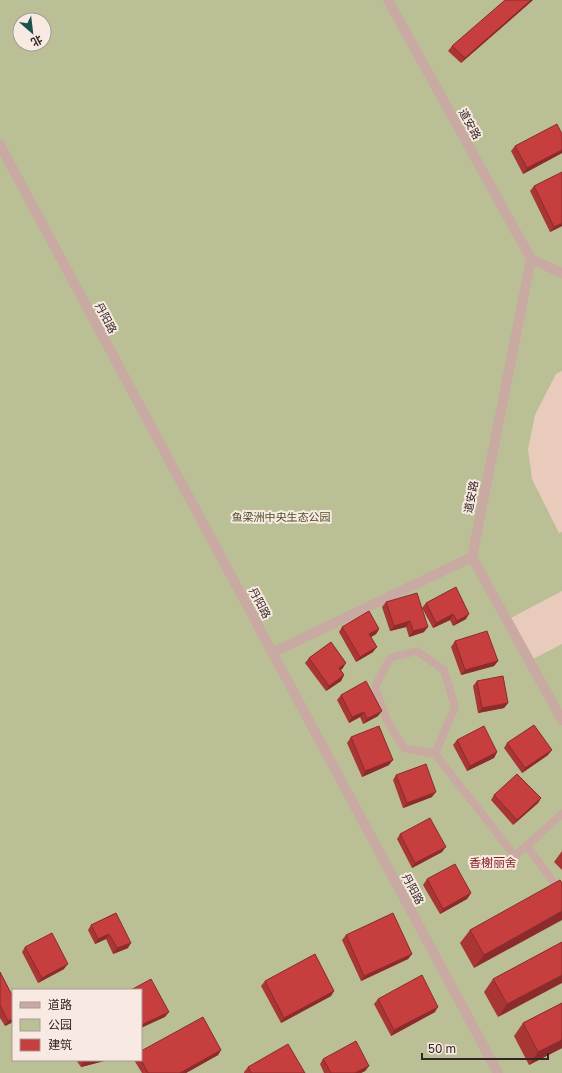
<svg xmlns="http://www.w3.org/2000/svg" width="562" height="1073" viewBox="0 0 562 1073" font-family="'Golos Text','Noto Sans SC',sans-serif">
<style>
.green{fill:#bbbf96;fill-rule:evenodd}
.plaza{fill:#e9cbbc}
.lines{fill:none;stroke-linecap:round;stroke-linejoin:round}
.service{stroke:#c8aaa2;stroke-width:8}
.minor{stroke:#c8aaa2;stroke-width:10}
.tertiary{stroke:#c8aaa2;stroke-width:10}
.wall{fill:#aa3535}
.shaded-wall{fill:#8b2b2b}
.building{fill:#c63e3e;stroke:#8b2b2b}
.labels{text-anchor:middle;stroke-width:4;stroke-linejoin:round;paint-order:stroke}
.street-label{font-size:11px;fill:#332625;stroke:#f8e9e2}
.park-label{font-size:11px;fill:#4c5129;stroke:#f8e9e2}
.neighbourhood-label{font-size:12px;fill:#811e1e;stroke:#f8e9e2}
</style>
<rect width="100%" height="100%" fill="#f0ddd6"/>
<!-- green -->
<path class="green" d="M0 0H562V1073H0ZM20 20H44V44H20ZM13 990H141V1060H13Z"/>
<!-- plaza -->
<path class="plaza" d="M562 371V532L559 533 532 479 528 449 535 415 556 374Z
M562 591V644L529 661 507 620Z"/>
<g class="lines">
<!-- service -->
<path class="service" d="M435 754 455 707 444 670 417 651 390 658 375 687 387 721 404 748 435 754 515 856 562 814
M527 846 562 894"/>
<!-- minor -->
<path class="minor" d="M0 145 498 1073
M272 653 472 557"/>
<!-- tertiary -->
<path class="tertiary" d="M388 0 531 259 562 273
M531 259 472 557 562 720"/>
</g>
<!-- wall -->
<path class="wall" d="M533 0 461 63 448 51 452 46Z
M562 134V153L523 174 511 151 515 146Z
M534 186 562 226 550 232 530 191Z
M386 602 424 632 409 637 406 627 390 631 382 607Z
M426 603 466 619 453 626 450 620 433 628 422 608Z
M342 627 379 629 376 634 371 637 373 652 356 662 339 632Z
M455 641 498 661 494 666 461 675 451 647Z
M309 658 343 668 341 670 344 675 341 681 326 691 305 663Z
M477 681 508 703 504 708 478 713 473 686Z
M341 695 378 716 363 724 360 717 349 723 337 700Z
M351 737 389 765 362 777 347 743Z
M457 740 497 752 494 758 467 771 453 745Z
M507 743 548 755 522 773 504 748Z
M396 775 432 797 403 808 393 780Z
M494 795 541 798 538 803 513 825 491 800Z
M400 834 442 852 412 868 397 839Z
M562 851V870L554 862Z
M427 879 471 893 467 899 440 914 423 885Z
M562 883 474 968 460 943 470 930Z
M116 913 128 948 113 954 106 939 95 944 88 930 91 925Z
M346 935 412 954 408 959 361 981 342 940Z
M562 942 498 1017 484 992 493 979Z
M25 947 64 969 38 983 22 952Z
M0 972 13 997V1022L5 1026 0 1018Z
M265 981 334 991 331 996 281 1023 261 986Z
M378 999 435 1012 391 1036 374 1004Z
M562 1003V1048L529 1065 514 1036 523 1023Z
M221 1050 218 1055 186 1073H142L134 1060H141Z
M323 1059 369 1066 365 1071 361 1073H324L320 1064Z
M76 1060H108L81 1067Z
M248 1067 305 1073H244V1072Z"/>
<!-- shaded-wall -->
<path class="shaded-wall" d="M531 0H533L461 63 465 58Z
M562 150V153L523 174 527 168Z
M562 223V226L550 232 554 227Z
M453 614 450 620 433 628 436 623Z
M469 614 466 619 453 626 457 621Z
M410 621 406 627 390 631 394 626Z
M428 627 424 632 409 637 413 631Z
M379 629 376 634 366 640 369 634Z
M377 647 373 652 356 662 360 657Z
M498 661 494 666 461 675 465 670Z
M346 663 343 668 336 673 339 668Z
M344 675 341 681 326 691 329 686Z
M508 703 504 708 478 713 482 708Z
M382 711 378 716 363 724 367 719Z
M364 712 360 717 349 723 352 717Z
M552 750 548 755 522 773 525 768Z
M497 752 494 758 467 771 470 766Z
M393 760 389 765 362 777 365 771Z
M436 792 432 797 403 808 407 803Z
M541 798 538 803 513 825 517 820Z
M446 847 442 852 412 868 415 863Z
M471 893 467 899 440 914 443 909Z
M562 911V920L474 968 484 955Z
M109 934 106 939 95 944 98 939Z
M131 943 128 948 113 954 117 948Z
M412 954 408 959 361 981 364 976Z
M68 964 64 969 38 983 42 978Z
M562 975V983L498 1017 507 1004Z
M334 991 331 996 281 1023 284 1018Z
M438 1007 435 1012 391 1036 394 1030Z
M169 1012 165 1017 141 1028V1025Z
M13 1019V1022L5 1026 8 1021Z
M562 1040V1048L529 1065 538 1052Z
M221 1050 218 1055 186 1073H180Z
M91 1060H108L81 1067 84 1062Z
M369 1066 365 1071 361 1073H355Z"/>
<!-- building -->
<path class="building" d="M505 0H531L465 58 452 46Z
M557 124 562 134V150L527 168 515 146Z
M562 172V223L554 227 534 186Z
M456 587 469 614 457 621 453 614 436 623 426 603Z
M417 593 428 627 413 631 410 621 394 626 386 602Z
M369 611 379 629 369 634 377 647 360 657 342 627Z
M487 631 498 661 465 670 455 641Z
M331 642 346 663 339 668 344 675 329 686 309 658Z
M503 676 508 703 482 708 477 681Z
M366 681 382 711 367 719 364 712 352 717 341 695Z
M534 725 552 750 525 768 507 743Z
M379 726 393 760 365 771 351 737Z
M484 726 497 752 470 766 457 740Z
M426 764 436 792 407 803 396 775Z
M517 774 541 798 517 820 494 795Z
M430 818 446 847 415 863 400 834Z
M455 864 471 893 443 909 427 879Z
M560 880 562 883V911L484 955 470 930Z
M116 913 131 943 117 948 109 934 98 939 91 925Z
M393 913 412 954 364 976 346 935Z
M52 933 68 964 42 978 25 947Z
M562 942V975L507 1004 493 979Z
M315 954 334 991 284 1018 265 981Z
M0 972 13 997V1019L8 1021 0 1005Z
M422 975 438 1007 394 1030 378 999Z
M151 979 169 1012 141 1025V990H131Z
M562 1003V1040L538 1052 523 1023Z
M203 1017 221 1050 180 1073H148L141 1060V1051Z
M356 1041 369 1066 355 1073H331L323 1059Z
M288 1044 305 1073H251L248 1067Z
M83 1060H91L84 1062Z"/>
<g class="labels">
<!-- street labels -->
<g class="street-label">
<text transform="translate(470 124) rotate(61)" y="4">道安路</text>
<text transform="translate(106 318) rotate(62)" y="4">丹阳路</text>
<text transform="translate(471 497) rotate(-79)" y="4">道安路</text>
<text transform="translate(260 603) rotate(62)" y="4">丹阳路</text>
<text transform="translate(413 889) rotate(62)" y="4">丹阳路</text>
</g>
<!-- park labels -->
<g class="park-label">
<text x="281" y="521">鱼梁洲中央生态公园</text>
</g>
<!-- neighbourhood labels -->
<g class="neighbourhood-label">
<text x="493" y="867">香榭丽舍</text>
</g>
</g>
<!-- legend -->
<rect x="12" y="989" width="130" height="72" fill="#f8e9e2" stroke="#a99b96"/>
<rect x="20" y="1002" width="20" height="6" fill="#c8aaa2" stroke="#a99b96"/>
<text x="48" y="1009" font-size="12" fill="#332625">道路</text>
<rect x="20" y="1019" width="20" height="12" fill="#bbbf96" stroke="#a99b96"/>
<text x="48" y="1029" font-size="12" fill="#332625">公园</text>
<rect x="20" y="1039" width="20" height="12" fill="#c63e3e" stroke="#a99b96"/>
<text x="48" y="1049" font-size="12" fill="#332625">建筑</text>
<!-- north arrow -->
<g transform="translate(32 32) rotate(152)"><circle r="19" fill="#f8e9e2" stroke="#a99b96"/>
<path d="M0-3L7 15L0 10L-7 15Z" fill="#1b534a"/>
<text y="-6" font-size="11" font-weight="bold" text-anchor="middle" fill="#332625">北</text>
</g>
<!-- scale -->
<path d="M422 1053v6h126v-6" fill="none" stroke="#332625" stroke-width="2"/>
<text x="428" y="1053" font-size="12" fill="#332625" stroke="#f8e9e2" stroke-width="3" paint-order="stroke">50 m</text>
</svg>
